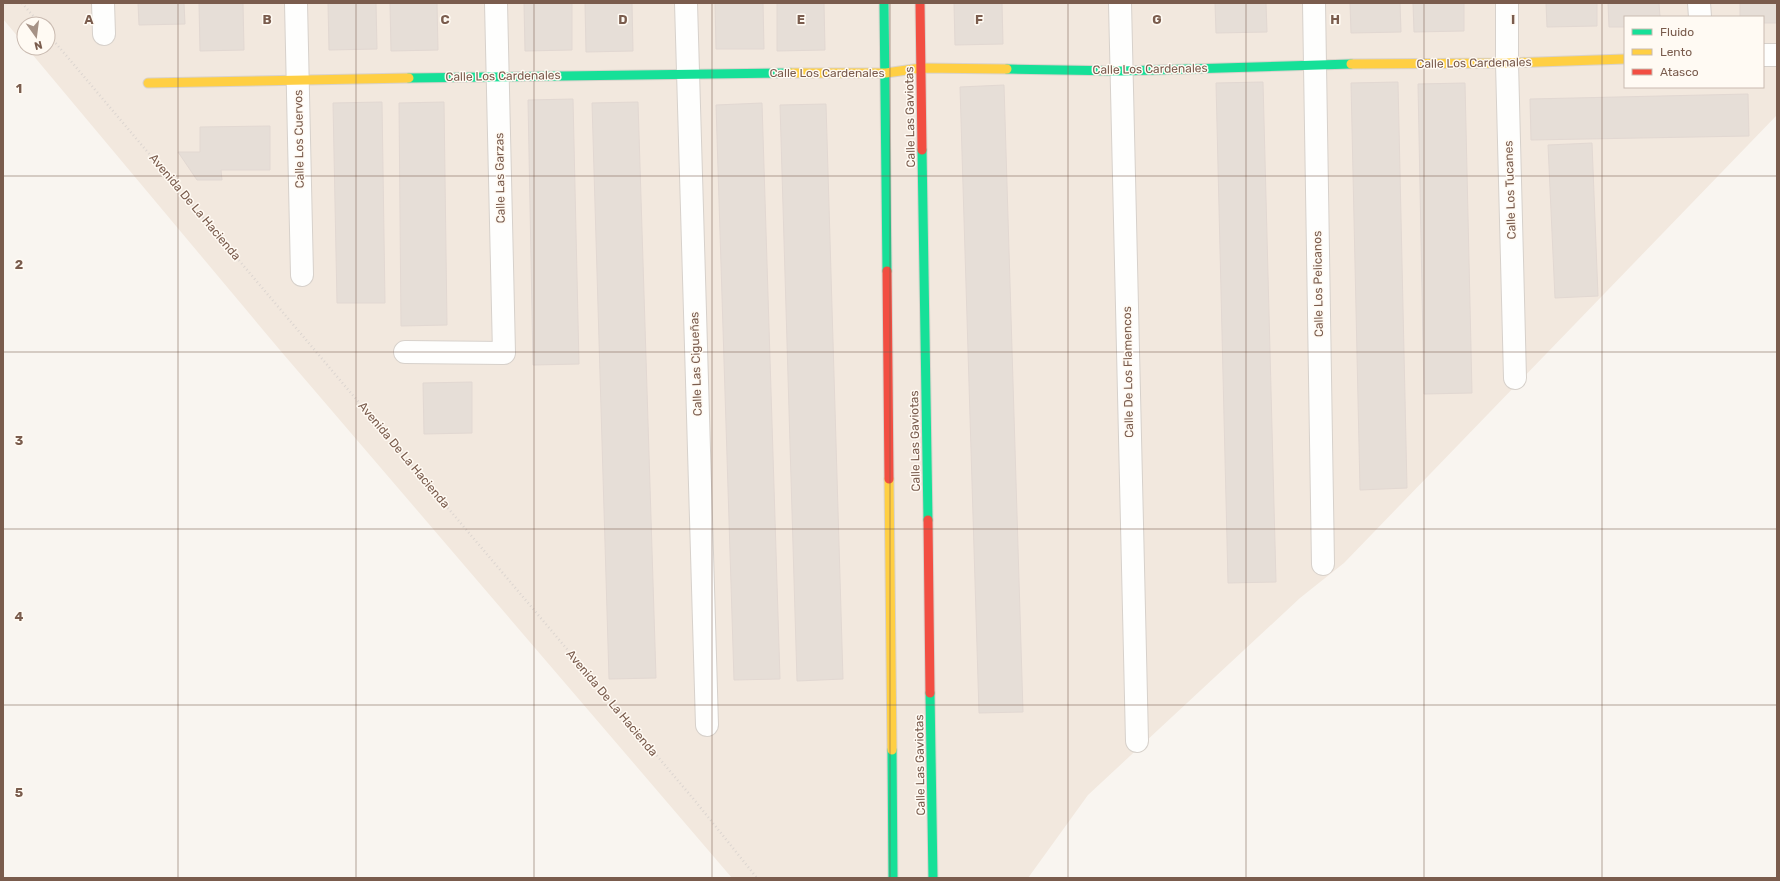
<svg xmlns="http://www.w3.org/2000/svg" width="1780" height="881" viewBox="0 0 1780 881" font-family="Rubik,sans-serif">
<style>
.residential{fill:#f2e8de;fill-rule:evenodd}
.building{fill:#e6ded7;stroke:#e2d8d2}
.lines{fill:none;stroke-linecap:round;stroke-linejoin:round}
.street-casing{stroke:#d7d1cb;stroke-width:24}
.fast-casing{stroke:#d9d2cb;stroke-width:11}
.slow-casing{stroke:#d9d2cb;stroke-width:11}
.jam-casing{stroke:#d9d2cb;stroke-width:11}
.path{stroke:#dcd5d0;stroke-width:2.5;stroke-dasharray:1 3;stroke-linecap:butt}
.street{stroke:#fefefd;stroke-width:22}
.fast{stroke:#16e098;stroke-width:9}
.slow{stroke:#ffcf43;stroke-width:9}
.jam{stroke:#f24e42;stroke-width:9}
.grid{fill:none;stroke:#7a5c4d;stroke-width:1;stroke-opacity:0.55}
.labels{text-anchor:middle;stroke-width:3;stroke-linejoin:round;paint-order:stroke}
.street-label{font-size:12px;fill:#7a5c4d;stroke:#fffaf3}
.grid-label{font-size:13px;text-anchor:middle;font-weight:bold;fill:#7a5c4d;stroke:#fffaf3;stroke-width:3;stroke-linejoin:round;paint-order:stroke}
</style>
<rect width="100%" height="100%" fill="#f9f5f0"/>
<!-- residential -->
<path class="residential" d="M3 3H1777V115L1344 563 1300 598 1088 795 1028 878H732L279 349 27 48H48V24H24V44L3 19ZM1625 17H1763V87H1625Z"/>
<!-- building -->
<path class="building" d="M138 3H184L185 24 139 25Z
M199 3H243L244 50 200 51Z
M328 3H376L377 49 329 50Z
M390 3H437L438 50 391 51Z
M524 3H572V50L525 51Z
M585 3H632L633 51 586 52Z
M715 3H763L764 49H716Z
M777 3H824L825 50 777 51Z
M954 3H1002L1003 44 955 45Z
M1215 3H1266L1267 32 1216 33Z
M1350 3H1400L1401 32 1351 33Z
M1413 3H1464V31L1414 32Z
M1546 3H1597V26L1547 27Z
M1608 3H1659L1660 17H1625V27H1609Z
M1740 3H1777V23H1763V17H1740Z
M1263 82 1276 582 1228 583 1216 83Z
M1398 82 1407 488 1360 490 1351 83Z
M1465 83 1472 393 1424 394 1418 84Z
M1004 85 1023 712 979 713 960 87Z
M1748 94 1749 136 1531 140 1530 99Z
M573 99 579 364 533 365 528 100Z
M382 102 385 303H337L333 103Z
M444 102 447 325 401 326 399 103Z
M638 102 656 678 609 679 592 103Z
M762 103 780 679 734 680 716 105Z
M826 104 843 679 797 681 780 105Z
M270 126V170H221L222 180H197L178 152H200V127Z
M1592 143 1598 296 1555 298 1548 145Z
M472 382V433L424 434 423 383Z"/>
<g class="lines">
<defs>
<path id="street" d="M103 3 104 34
M296 3 302 275
M686 3 707 725
M1120 3 1137 741
M1314 3 1323 564
M1507 3V63L1515 378
M1699 3 1700 17
M1763 55H1777
M405 352 504 353 496 3"/>
<path id="fast" d="M884 3 887 271
M1007 69 1121 71 1351 64
M409 78 790 73
M922 150 928 520
M930 693 933 878
M892 750 893 878"/>
<path id="slow" d="M1351 64 1507 63 1625 59
M790 73H886L921 68 1007 69
M148 83 409 78
M889 479 892 750"/>
<path id="jam" d="M920 3 922 150
M887 271 889 479
M928 520 930 693"/>
</defs>
<!-- street casing -->
<use href="#street" class="street-casing"/>
<!-- fast casing -->
<use href="#fast" class="fast-casing"/>
<!-- slow casing -->
<use href="#slow" class="slow-casing"/>
<!-- jam casing -->
<use href="#jam" class="jam-casing"/>
<!-- path -->
<path class="path" d="M22 3 40 24
M48 34 696 802 757 878"/>
<!-- street -->
<use href="#street" class="street"/>
<!-- fast -->
<use href="#fast" class="fast"/>
<!-- slow -->
<use href="#slow" class="slow"/>
<!-- jam -->
<use href="#jam" class="jam"/>
</g>
<!-- grid -->
<path class="grid" d="M178 3V878M356 3V878M534 3V878M712 3V878M890 3V878M1068 3V878M1246 3V878M1424 3V878M1602 3V878M3 176H1777M3 352H1777M3 529H1777M3 705H1777"/>
<g class="labels">
<!-- street labels -->
<g class="street-label">
<text transform="translate(1474 63) rotate(-1)" y="4">Calle Los Cardenales</text>
<text transform="translate(1150 69) rotate(-1)" y="4">Calle Los Cardenales</text>
<text x="827" y="77">Calle Los Cardenales</text>
<text transform="translate(503 76) rotate(-1)" y="4">Calle Los Cardenales</text>
<text transform="translate(910 117) rotate(-91)" y="4">Calle Las Gaviotas</text>
<text transform="translate(299 139) rotate(-91)" y="4">Calle Los Cuervos</text>
<text transform="translate(500 178) rotate(-91)" y="4">Calle Las Garzas</text>
<text transform="translate(1510 190) rotate(-92)" y="4">Calle Los Tucanes</text>
<text transform="translate(195 207) rotate(50)" y="4">Avenida De La Hacienda</text>
<text transform="translate(1318 284) rotate(-91)" y="4">Calle Los Pelicanos</text>
<text transform="translate(696 364) rotate(-92)" y="4">Calle Las Cigueñas</text>
<text transform="translate(1128 372) rotate(-91)" y="4">Calle De Los Flamencos</text>
<text transform="translate(915 441) rotate(-91)" y="4">Calle Las Gaviotas</text>
<text transform="translate(404 455) rotate(50)" y="4">Avenida De La Hacienda</text>
<text transform="translate(612 703) rotate(50)" y="4">Avenida De La Hacienda</text>
<text transform="translate(920 765) rotate(-91)" y="4">Calle Las Gaviotas</text>
</g>
</g>
<g class="grid-label">
<text x="89" y="24">A</text>
<text x="267" y="24">B</text>
<text x="445" y="24">C</text>
<text x="623" y="24">D</text>
<text x="801" y="24">E</text>
<text x="979" y="24">F</text>
<text x="1157" y="24">G</text>
<text x="1335" y="24">H</text>
<text x="1513" y="24">I</text>
<text x="19" y="93">1</text>
<text x="19" y="269">2</text>
<text x="19" y="445">3</text>
<text x="19" y="621">4</text>
<text x="19" y="797">5</text>
</g>
<!-- border -->
<rect width="1780" height="881" fill="none" stroke="#7a5c4d" stroke-width="8"/>
<!-- legend -->
<rect x="1624" y="16" width="140" height="72" fill="#fffaf3" stroke="#cabbb1"/>
<rect x="1632" y="29" width="20" height="6" fill="#16e098" stroke="#cabbb1"/>
<text x="1660" y="36" font-size="12" fill="#7a5c4d">Fluido</text>
<rect x="1632" y="49" width="20" height="6" fill="#ffcf43" stroke="#cabbb1"/>
<text x="1660" y="56" font-size="12" fill="#7a5c4d">Lento</text>
<rect x="1632" y="69" width="20" height="6" fill="#f24e42" stroke="#cabbb1"/>
<text x="1660" y="76" font-size="12" fill="#7a5c4d">Atasco</text>
<!-- north arrow -->
<g transform="translate(36 36) rotate(166)"><circle r="19" fill="#fffaf3" stroke="#cabbb1"/>
<path d="M0-3L7 15L0 10L-7 15Z" fill="#a69286"/>
<text y="-6" font-size="11" font-weight="bold" text-anchor="middle" fill="#7a5c4d">N</text>
</g>
</svg>
